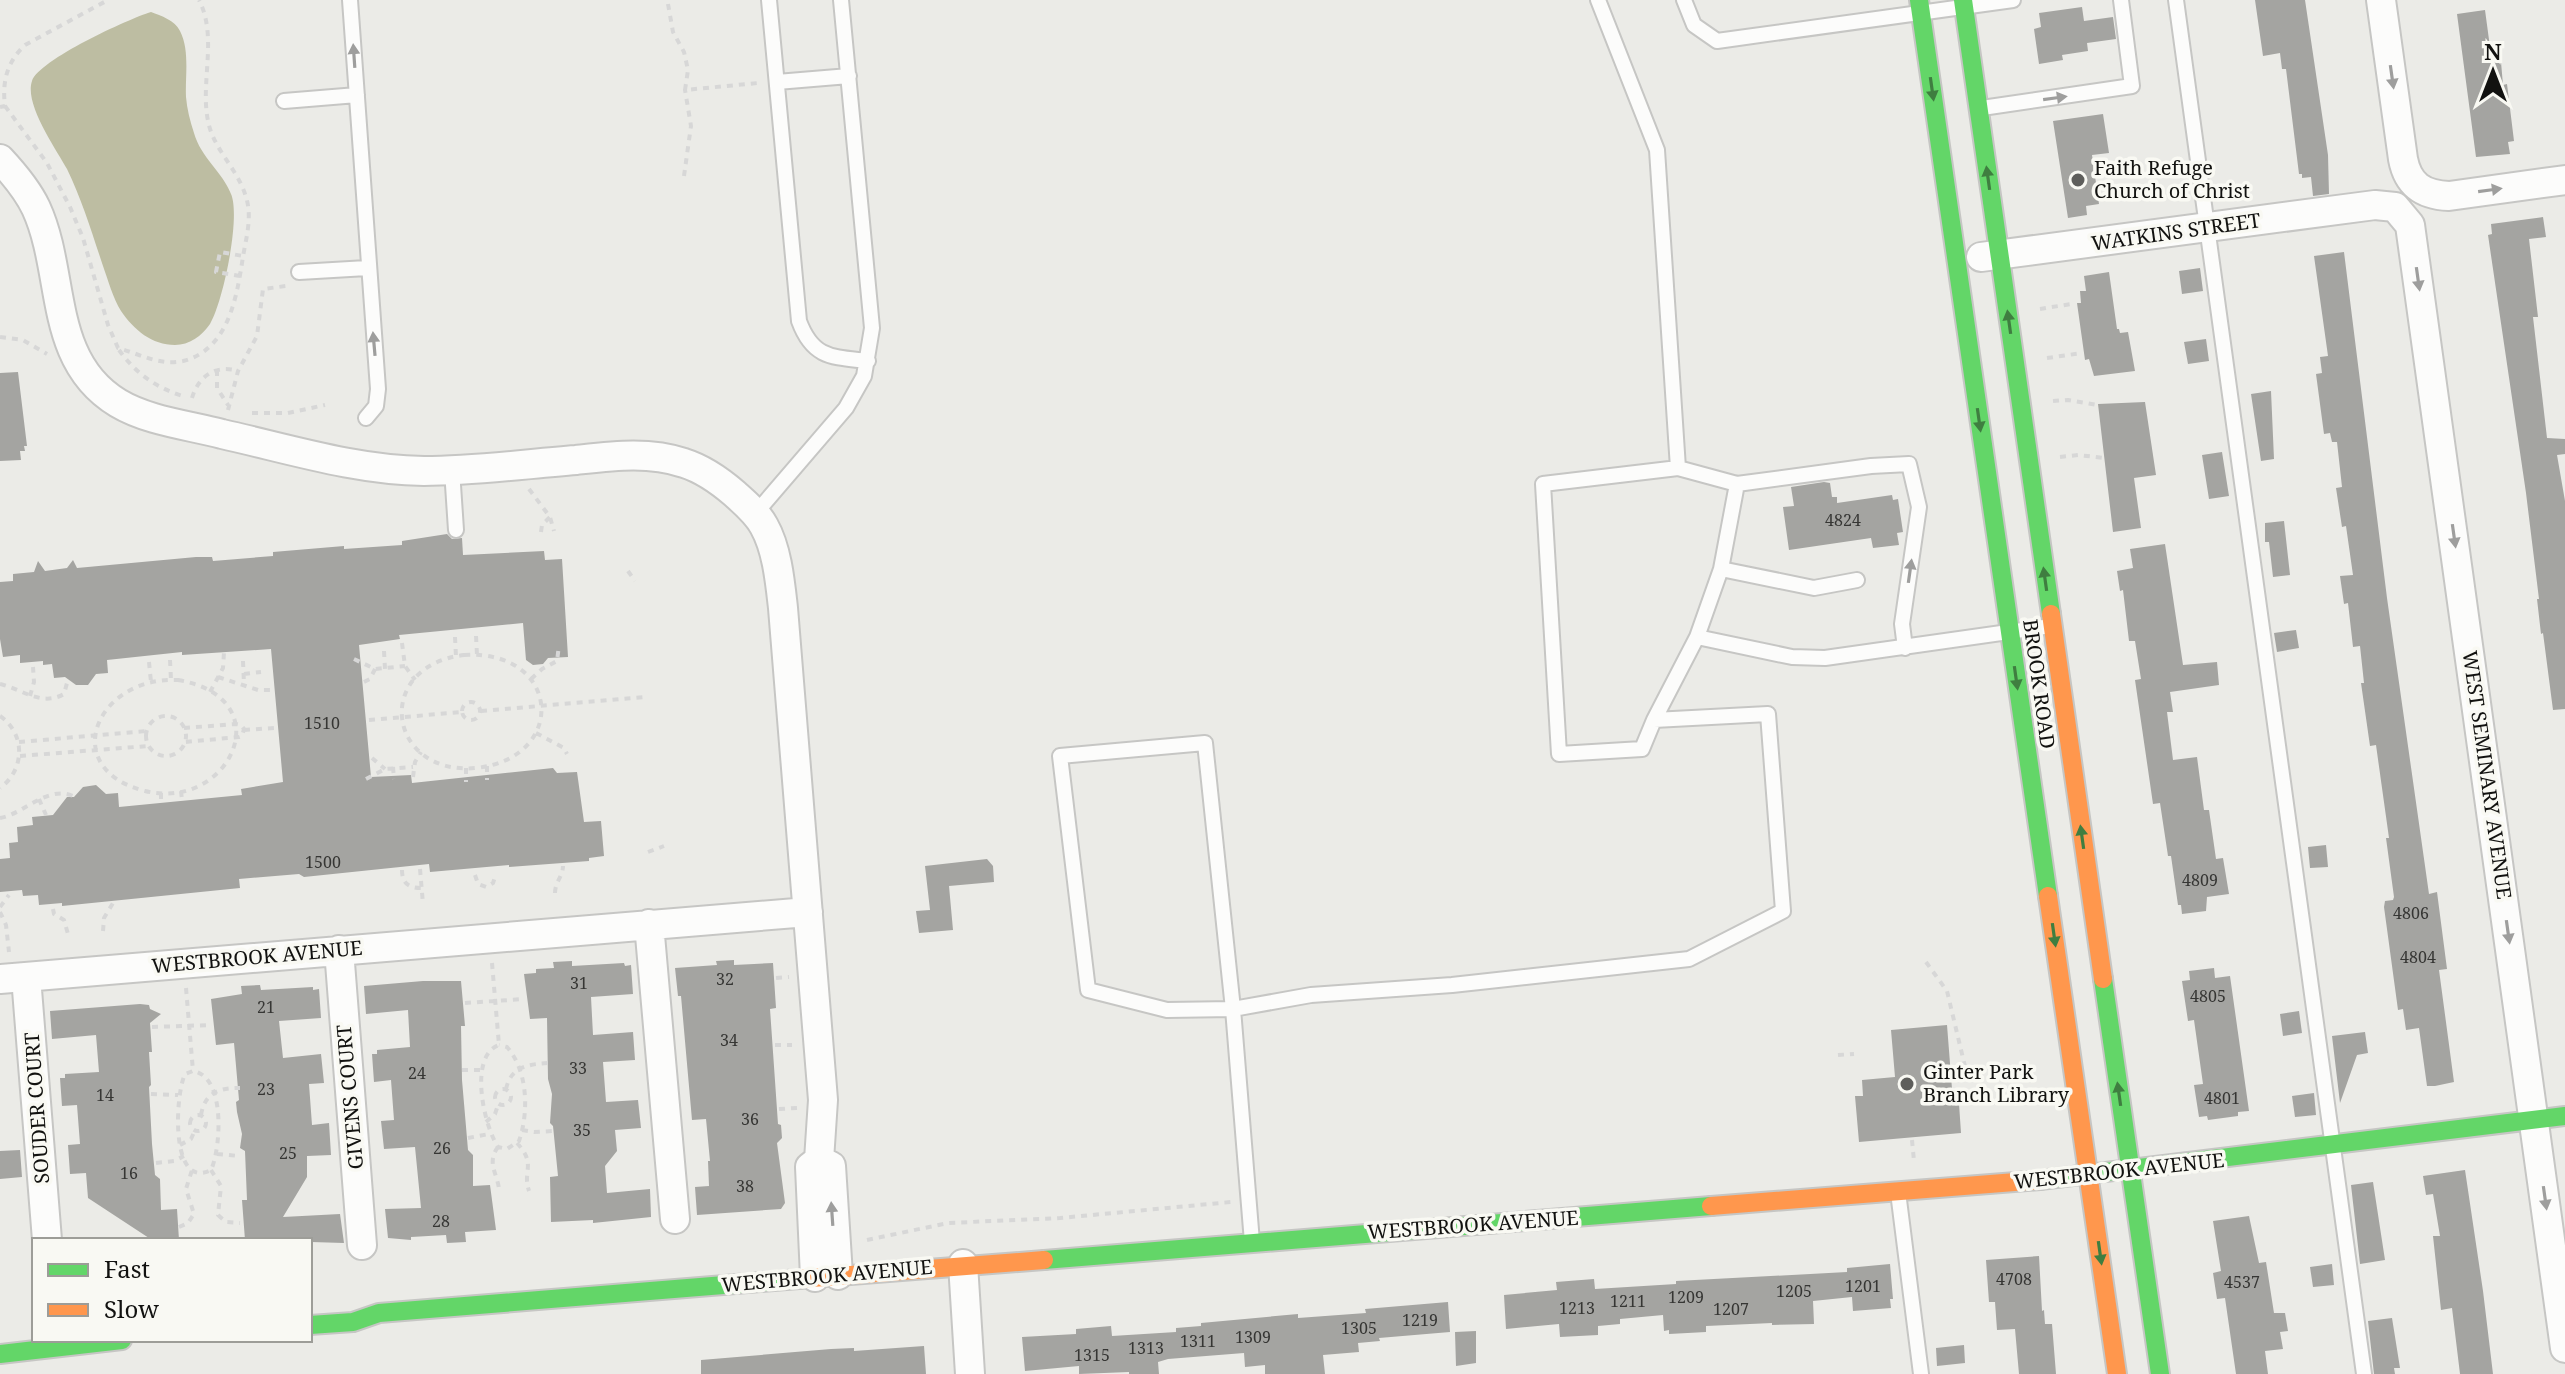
<svg xmlns="http://www.w3.org/2000/svg" width="2565" height="1374" viewBox="0 0 2565 1374" font-family="'Noto Serif',serif">
<style>
.water{fill:#bdbda2}
.building{fill:#a4a4a1}
.lines{fill:none;stroke-linecap:round;stroke-linejoin:round}
.lane-casing{stroke:#c6c6c4;stroke-width:18}
.street-casing{stroke:#c6c6c4;stroke-width:32}
.fast-casing{stroke:#c6c6c4;stroke-width:22}
.slow-casing{stroke:#c6c6c4;stroke-width:22}
.path{stroke:#d7d7d7;stroke-width:4;stroke-dasharray:6 6;stroke-linecap:butt}
.lane{stroke:#fcfcfb;stroke-width:14}
.street{stroke:#fcfcfb;stroke-width:28}
.fast{stroke:#63d668;stroke-width:18}
.slow{stroke:#ff974d;stroke-width:18}
.oneway{fill:#9e9e9d}
.oneway2{fill:#3f7e40}
.poi-dot{fill:#5e5e5b;stroke:#f9f9f3;stroke-width:3}
.labels{text-anchor:middle;stroke-width:7;stroke-linejoin:round;paint-order:stroke}
.number-label{font-size:16px;fill:#363634}
.poi-label{font-size:20px;fill:#121210;stroke:#f9f9f3;text-anchor:start}
.street-label{font-size:20px;fill:#121210;stroke:#f9f9f3}
</style>
<rect width="100%" height="100%" fill="#ebebe7"/>
<!-- water -->
<path class="water" d="M151 12C161 16 175 20 180 31 190 50 185 77 186 97 187 109 190 121 194 133 201 158 222 171 231 194 241 217 223 302 210 324 202 336 189 345 175 345 152 345 134 330 121 311 113 298 108 280 103 266 92 233 82 200 67 169 56 149 24 104 32 81 39 60 128 19 151 12Z"/>
<!-- building -->
<path class="building" d="M2255 0H2305L2328 155 2329 194 2313 196 2311 177 2302 178V174H2299L2286 69H2282L2280 53 2263 56Z
M2082 7 2084 21 2113 17 2116 39 2087 43 2088 51 2062 55 2063 60 2039 64 2034 29 2041 27 2039 13Z
M2485 10 2492 62H2501L2503 85 2507 84 2514 141 2508 142 2510 154 2476 157 2457 14Z
M2103 114 2109 153 2092 155 2099 204 2086 206 2087 215 2068 218 2053 121Z
M2543 217 2546 237 2529 239 2538 317H2533L2547 438 2565 439V454L2557 455 2565 501V709L2553 710 2543 633 2541 634 2537 599H2539L2526 493 2488 235 2492 234 2491 224Z
M2344 252 2387 598 2429 894 2437 892 2447 969 2439 970 2454 1082 2435 1086H2427L2419 1028 2406 1030 2403 1009 2398 1010 2384 907 2385 901 2393 900 2394 897 2386 838H2389L2376 745 2370 746 2361 683H2364L2360 646 2353 647 2348 603 2344 604 2340 576 2353 575 2346 526 2342 527 2336 488 2342 487 2337 442H2332L2330 433 2324 434 2316 374 2322 373 2320 357 2328 356 2314 256Z
M2200 268 2203 291 2182 294 2179 271Z
M2109 272 2117 329H2119L2120 333 2128 332 2135 371 2094 376 2089 359 2085 360 2077 303H2081L2080 291H2086L2084 276Z
M2206 339 2209 361 2188 364 2184 342Z
M18 372 27 446H24L25 451H20L21 460 0 461V373Z
M2271 391 2274 459 2261 461 2251 394Z
M2145 402 2156 475 2134 478 2141 528 2113 532 2098 404Z
M2222 452 2229 496 2209 499 2202 455Z
M1824 482 1830 483 1832 497H1837V503L1892 495 1893 500 1898 499 1903 532 1897 533 1899 545 1873 548 1871 538 1789 550 1783 507 1794 506 1791 487Z
M2284 521 2290 575 2273 577 2269 542H2265V523Z
M447 534 452 539 462 538 463 555 544 551 545 560 562 559 568 657 548 658 543 664 533 665 526 660 523 623 399 635 400 639 359 645 371 777 411 775 412 783 553 768 557 773 577 772 584 822 601 821 604 856 589 858V861L509 867V865L430 872 429 864 304 877 299 874 239 879 240 888 62 906V903L39 905 38 895 23 896 22 890 0 892V859L10 858 9 843 18 842 17 827 33 825 32 817 53 815 67 797H74L83 787 96 785 106 794 118 793 119 807 242 795 241 789 283 782 271 649 182 655V652L107 660 108 673 96 674 88 685H76L65 677 54 678 52 664 43 665V661L20 663V655L3 657 0 639V582L13 581V574L34 572 38 561 45 571 67 568 73 560 77 568 196 557H212L213 561 273 556V552L344 546V549L402 545V541Z
M2165 544 2183 665 2217 662 2219 685 2170 692 2173 712H2167L2173 760 2197 757 2204 810H2209L2216 859 2223 858 2229 894 2207 897 2206 911 2182 914 2181 905H2178L2171 856H2168L2160 803 2153 804 2135 680 2141 679 2135 641H2129L2123 590 2120 591 2117 571 2133 568 2130 549Z
M2296 630 2299 648 2277 652 2274 633Z
M2326 845 2328 867 2310 868 2308 847Z
M987 859 993 866 994 882 949 886 953 930 919 933 916 911 930 910 925 866Z
M734 960V965L773 963 776 1008 770 1009 778 1124 781 1125 782 1138 777 1143 785 1203 781 1209 697 1215 695 1187 709 1186 708 1161H710L706 1119 692 1120 681 996H678L675 968 717 965 716 961Z
M572 961V966L624 963 625 966 631 965 633 994 591 997 593 1035 633 1032 635 1060 603 1062 606 1102 638 1100 641 1128 615 1130 617 1151 605 1166 607 1193 650 1189 651 1217 593 1223V1220L551 1222 550 1177 558 1176 553 1126 550 1123 552 1094 548 1079 547 1018 530 1019 524 974 536 973V969L554 968 553 962Z
M2214 968 2215 978 2230 976 2249 1111 2238 1112V1116L2208 1120 2207 1116 2199 1117 2194 1085 2203 1084 2194 1020 2188 1021 2182 981 2190 980 2189 971Z
M423 981H461L465 1026H461L462 1080 468 1150 473 1155V1186L490 1185 496 1230 465 1232 466 1242 447 1243 446 1235 411 1237V1240L388 1238 385 1209 421 1208 415 1147 384 1149 381 1121 394 1120 391 1080 374 1082 372 1054H377V1050L410 1047 408 1010 366 1014 364 986Z
M260 985 261 990 313 987V990L319 989 321 1018 279 1021 283 1058 321 1054 324 1083 309 1084 312 1125 329 1123 331 1155 307 1156V1177L283 1217 340 1214 344 1243 245 1240 242 1200H247L245 1151 240 1148 242 1134 237 1112 236 1102 239 1100 234 1043 216 1045 211 999 242 994 241 986Z
M140 1004 149 1005 150 1009 161 1014 150 1023 152 1052H149L151 1085 149 1087 152 1144 155 1175 160 1179 161 1210 177 1209 179 1240H152L88 1198 86 1173 70 1174 68 1145 80 1144 77 1105 62 1106 60 1078H65V1074L99 1072 96 1035 52 1039 50 1011Z
M2299 1011 2302 1033 2283 1036 2280 1014Z
M1947 1025 1952 1089H1958L1961 1133 1859 1142 1855 1096H1863L1862 1080 1895 1077 1891 1030Z
M2365 1032 2368 1053 2357 1055 2340 1103 2332 1036Z
M2314 1093 2316 1115 2295 1117 2292 1096Z
M20 1150 22 1177 0 1179V1151Z
M2465 1170 2483 1291 2493 1374H2460L2452 1308 2441 1310 2433 1236H2440L2433 1194 2426 1195 2423 1176Z
M2373 1182 2385 1260 2360 1264 2351 1185Z
M2249 1216 2259 1263 2266 1262 2274 1313H2285L2288 1331 2280 1332 2283 1349 2265 1351 2268 1374H2236L2225 1298 2217 1299 2213 1273 2221 1271 2213 1221Z
M2039 1256 2042 1311 2044 1310 2045 1324H2052L2056 1374H2019L2015 1329 1997 1330 1995 1302H1989L1986 1260Z
M1890 1264 1893 1299H1890L1891 1308 1853 1311 1852 1297 1813 1301 1814 1324 1772 1325V1323L1706 1326V1332L1669 1334V1330L1664 1331 1663 1315 1620 1319V1324L1598 1326V1335L1560 1337 1559 1324 1506 1329 1504 1295 1557 1290 1556 1282 1594 1279 1595 1289 1676 1284V1281L1847 1272V1268Z
M2332 1264 2334 1285 2313 1287 2310 1267Z
M1448 1302 1450 1332 1379 1338 1380 1341 1358 1343 1359 1352 1323 1355 1325 1374H1265V1365L1245 1367 1244 1353 1168 1359 1158 1362 1159 1374H1129V1372L1079 1374V1366L1025 1371 1022 1337 1076 1334V1329L1111 1326 1112 1336 1176 1332V1328L1201 1326V1323L1298 1314V1318L1366 1313 1365 1309Z
M2392 1318 2400 1368H2394L2395 1374H2374L2368 1321Z
M1476 1331V1363L1456 1366 1455 1332Z
M1964 1345 1965 1363 1937 1366 1936 1348Z
M924 1346 926 1374H701V1360L831 1349 854 1348V1351Z"/>
<g class="lines">
<defs>
<path id="lane" d="M350 0 378 389 376 406 366 418
M769 0 799 321C813 359 833 357 868 361
M1684 0 1694 25 1717 41 2013 0
M2176 0 2364 1374
M777 82 849 76
M284 101 357 95
M1982 108 2132 86 2121 0
M299 272 367 268
M1678 468 1737 484 1871 466 1909 464 1919 507 1902 624 1905 648
M452 470 456 530
M755 514 846 408 864 376 872 328 841 0
M1721 569 1737 484
M1697 637 1721 569 1814 588 1857 580
M1654 720 1697 637 1792 657 1825 658 2051 626
M1205 743 1233 1009 1167 1010 1088 990 1060 756Z
M1898 1192 1921 1374
M1252 1242 1233 1009 1311 995 1452 985 1689 959 1783 911 1768 714 1654 720 1642 749 1559 754 1543 484 1678 468 1657 150 1598 0"/>
<path id="street" d="M2381 0 2403 159C2408 185 2423 195 2449 196L2565 180
M0 159C14 174 27 189 36 208 66 273 47 360 118 403 148 421 188 425 222 434 289 449 355 470 424 471 475 471 525 464 576 460 612 456 649 451 684 463 703 469 720 481 735 494 745 503 757 513 764 526 777 549 780 581 783 608L823 1100 819 1160 810 1167 815 1277
M1981 257 2375 205 2395 207 2410 225 2565 1348
M649 924 675 1219
M339 950 362 1245
M26 977 47 1240
M0 979 808 912
M819 1160 831 1166 838 1275
M963 1264 970 1374"/>
<path id="fast" d="M1919 0 2048 896
M1963 0 2051 614
M2103 979 2160 1374
M2040 1180 2565 1116
M1044 1260 1711 1206
M310 1325 353 1322 379 1313 799 1279
M0 1354 122 1340"/>
<path id="slow" d="M2051 614 2103 979
M2048 896 2117 1374
M1711 1206 2040 1180
M799 1279 1044 1260"/>
</defs>
<!-- lane casing -->
<use href="#lane" class="lane-casing"/>
<!-- street casing -->
<use href="#street" class="street-casing"/>
<!-- fast casing -->
<use href="#fast" class="fast-casing"/>
<!-- slow casing -->
<use href="#slow" class="slow-casing"/>
<!-- path -->
<path class="path" d="M668 4 673 32 684 52 688 70 685 90 758 83
M5 106 47 163 70 207 83 238 108 325 118 348C140 354 159 366 183 361 227 350 236 301 242 263 245 241 253 219 246 197 238 169 213 149 208 121 200 82 218 37 199 0
M0 107 5 106C2 81 7 62 25 45L108 0
M684 176 691 126 685 90
M240 276 216 272 220 252 243 256
M2040 309 2071 304
M0 337 23 340 47 354
M119 350C136 374 158 389 186 397
M2047 358 2082 353
M217 370V388L228 405
M192 398C198 377 215 364 238 371
M2053 401 2068 400 2097 405
M228 410 238 371 257 336 263 289 286 286
M252 413H288L325 405
M2060 457 2078 455 2105 458
M529 489 550 517 554 531
M541 532 542 525 550 517
M628 571 635 581
M476 636 477 655
M455 637 456 657
M402 643 405 666 415 680
M384 651 385 669
M464 655C561 649 569 758 476 768 387 776 372 666 464 655Z
M354 659 375 669 405 666
M170 660 171 680
M243 661 244 684
M149 662 151 682
M244 674 261 672
M218 677 258 690H272
M531 679 542 669 557 661 559 645
M178 680C283 698 230 812 145 791 57 769 96 676 178 680Z
M364 682 370 679 375 669
M0 684C22 689 41 707 64 694L67 683
M210 692 223 668 224 652
M30 696 34 682 33 667
M462 711a9 9 0 1 1 18 0a9 9 0 1 1-18 0Z
M481 711 644 697
M146 736a20 20 0 1 1 40 0a20 20 0 1 1-40 0Z
M0 716C26 734 25 770 0 788
M369 720 462 712
M184 728 236 724 241 725 244 729 242 736 239 737 185 742
M244 730 275 728
M536 733 564 748 567 754
M19 742 146 731
M20 756 148 746
M372 758 385 769
M487 766V780
M393 767 394 779
M466 768V782
M413 777 415 762 421 752
M366 779 385 769 413 767
M181 791 182 800
M161 793V802
M39 799 46 815
M0 818C24 814 47 785 73 796
M648 852 664 846
M420 869 423 904
M402 870C402 884 409 888 422 888
M475 875 478 884 486 887 493 883 496 874
M555 893C555 882 563 876 563 866
M0 907 9 895
M53 909 54 914 64 920 68 934
M0 912 6 925 9 952
M103 931 104 918 113 903
M1926 962 1947 991 1967 1075 1957 1076
M492 963 499 1045C468 1056 484 1126 498 1147L507 1149 519 1141C529 1112 528 1071 507 1047L499 1045
M776 978 789 977
M186 988 193 1071 185 1074C175 1095 170 1191 211 1170 221 1148 226 1076 193 1071
M465 1003 524 999
M152 1027 212 1025
M775 1045H792
M1838 1055 1854 1054
M462 1070H483
M495 1097a8 8 0 1 1 16 0a8 8 0 1 1-16 0Z
M506 1089C511 1066 529 1064 550 1063
M151 1094 178 1095
M779 1109 797 1108
M190 1123a8 8 0 1 1 16 0a8 8 0 1 1-16 0Z
M201 1115C205 1092 219 1088 240 1088
M486 1122 495 1114 498 1105
M522 1130 534 1132 553 1131
M468 1138 489 1134
M1912 1140 1914 1161
M517 1143C537 1165 522 1170 529 1191
M180 1145 191 1139 195 1130
M498 1147C486 1163 498 1174 499 1190
M217 1154 239 1156
M156 1163 174 1161 184 1156
M211 1170 221 1186 218 1215 226 1222 240 1223
M179 1227 188 1223 194 1214 186 1189 192 1170
M867 1240 948 1223 1060 1218 1231 1202"/>
<!-- lane -->
<use href="#lane" class="lane"/>
<!-- street -->
<use href="#street" class="street"/>
<!-- fast -->
<use href="#fast" class="fast"/>
<!-- slow -->
<use href="#slow" class="slow"/>
</g>
<!-- one-way arrows -->
<defs><path id="oneway-solid" d="M-6-.8H1V-3.2L6.5 0L1 3.2V.8H-6Z" transform="scale(2)"/></defs>
<g class="oneway">
<use href="#oneway-solid" transform="translate(354 56) rotate(-94)"/>
<use href="#oneway-solid" transform="translate(2392 77) rotate(82)"/>
<use href="#oneway-solid" transform="translate(2055 98) rotate(-8)"/>
<use href="#oneway-solid" transform="translate(2490 190) rotate(-8)"/>
<use href="#oneway-solid" transform="translate(2418 279) rotate(82)"/>
<use href="#oneway-solid" transform="translate(374 344) rotate(-95)"/>
<use href="#oneway-solid" transform="translate(2454 536) rotate(82)"/>
<use href="#oneway-solid" transform="translate(1910 571) rotate(-82)"/>
<use href="#oneway-solid" transform="translate(2508 932) rotate(82)"/>
<use href="#oneway-solid" transform="translate(2545 1198) rotate(82)"/>
<use href="#oneway-solid" transform="translate(832 1214) rotate(-94)"/>
</g>
<g class="oneway2">
<use href="#oneway-solid" transform="translate(1932 89) rotate(82)"/>
<use href="#oneway-solid" transform="translate(1988 178) rotate(-98)"/>
<use href="#oneway-solid" transform="translate(2009 322) rotate(-98)"/>
<use href="#oneway-solid" transform="translate(1979 420) rotate(82)"/>
<use href="#oneway-solid" transform="translate(2045 579) rotate(-98)"/>
<use href="#oneway-solid" transform="translate(2016 678) rotate(82)"/>
<use href="#oneway-solid" transform="translate(2082 837) rotate(-98)"/>
<use href="#oneway-solid" transform="translate(2054 935) rotate(82)"/>
<use href="#oneway-solid" transform="translate(2119 1094) rotate(-98)"/>
<use href="#oneway-solid" transform="translate(2100 1253) rotate(82)"/>
</g>
<!-- markers -->
<g class="poi-dot">
<circle cx="2078" cy="180" r="8"/>
<circle cx="1907" cy="1084" r="8"/>
</g>
<g class="labels">
<!-- number labels -->
<g class="number-label">
<text x="1843" y="526">4824</text>
<text x="322" y="729">1510</text>
<text x="323" y="868">1500</text>
<text x="2200" y="886">4809</text>
<text x="2411" y="919">4806</text>
<text x="2418" y="963">4804</text>
<text x="725" y="985">32</text>
<text x="579" y="989">31</text>
<text x="2208" y="1002">4805</text>
<text x="266" y="1013">21</text>
<text x="729" y="1046">34</text>
<text x="578" y="1074">33</text>
<text x="417" y="1079">24</text>
<text x="266" y="1095">23</text>
<text x="105" y="1101">14</text>
<text x="2222" y="1104">4801</text>
<text x="750" y="1125">36</text>
<text x="582" y="1136">35</text>
<text x="442" y="1154">26</text>
<text x="288" y="1159">25</text>
<text x="129" y="1179">16</text>
<text x="745" y="1192">38</text>
<text x="441" y="1227">28</text>
<text x="2014" y="1285">4708</text>
<text x="2242" y="1288">4537</text>
<text x="1863" y="1292">1201</text>
<text x="1794" y="1297">1205</text>
<text x="1686" y="1303">1209</text>
<text x="1628" y="1307">1211</text>
<text x="1577" y="1314">1213</text>
<text x="1731" y="1315">1207</text>
<text x="1420" y="1326">1219</text>
<text x="1359" y="1334">1305</text>
<text x="1253" y="1343">1309</text>
<text x="1198" y="1347">1311</text>
<text x="1146" y="1354">1313</text>
<text x="1092" y="1361">1315</text>
</g>
<!-- poi labels -->
<g class="poi-label">
<text x="2094" y="175">Faith Refuge<tspan x="2094" dy="23">Church of Christ</tspan></text>
<text x="1923" y="1079">Ginter Park<tspan x="1923" dy="23">Branch Library</tspan></text>
</g>
<!-- street labels -->
<g class="street-label">
<text transform="translate(2176 232) rotate(-8)" y="7">WATKINS STREET</text>
<text transform="translate(2039 684) rotate(82)" y="7">BROOK ROAD</text>
<text transform="translate(2487 775) rotate(82)" y="7">WEST SEMINARY AVENUE</text>
<text transform="translate(257 957) rotate(-5)" y="7">WESTBROOK AVENUE</text>
<text transform="translate(350 1097) rotate(-95)" y="7">GIVENS COURT</text>
<text transform="translate(37 1108) rotate(-94)" y="7">SOUDER COURT</text>
<text transform="translate(2119 1171) rotate(-6)" y="7">WESTBROOK AVENUE</text>
<text transform="translate(1473 1225) rotate(-4)" y="7">WESTBROOK AVENUE</text>
<text transform="translate(827 1276) rotate(-5)" y="7">WESTBROOK AVENUE</text>
</g>
</g>
<!-- legend -->
<rect x="32" y="1238" width="280" height="104" fill="#f9f9f3" stroke="#9d9d98" stroke-width="2"/>
<rect x="48" y="1264" width="40" height="12" fill="#63d668" stroke="#9d9d98" stroke-width="2"/>
<text x="104" y="1278" font-size="24" fill="#121210">Fast</text>
<rect x="48" y="1304" width="40" height="12" fill="#ff974d" stroke="#9d9d98" stroke-width="2"/>
<text x="104" y="1318" font-size="24" fill="#121210">Slow</text>
<!-- north arrow -->
<g transform="translate(2493 72)" stroke="#f9f9f3" stroke-width="6" paint-order="stroke">
<path d="M0-6L14 30L0 20L-14 30Z" fill="#121210"/>
<text y="-12" font-size="22" font-weight="bold" text-anchor="middle" fill="#121210">N</text>
</g>
</svg>
